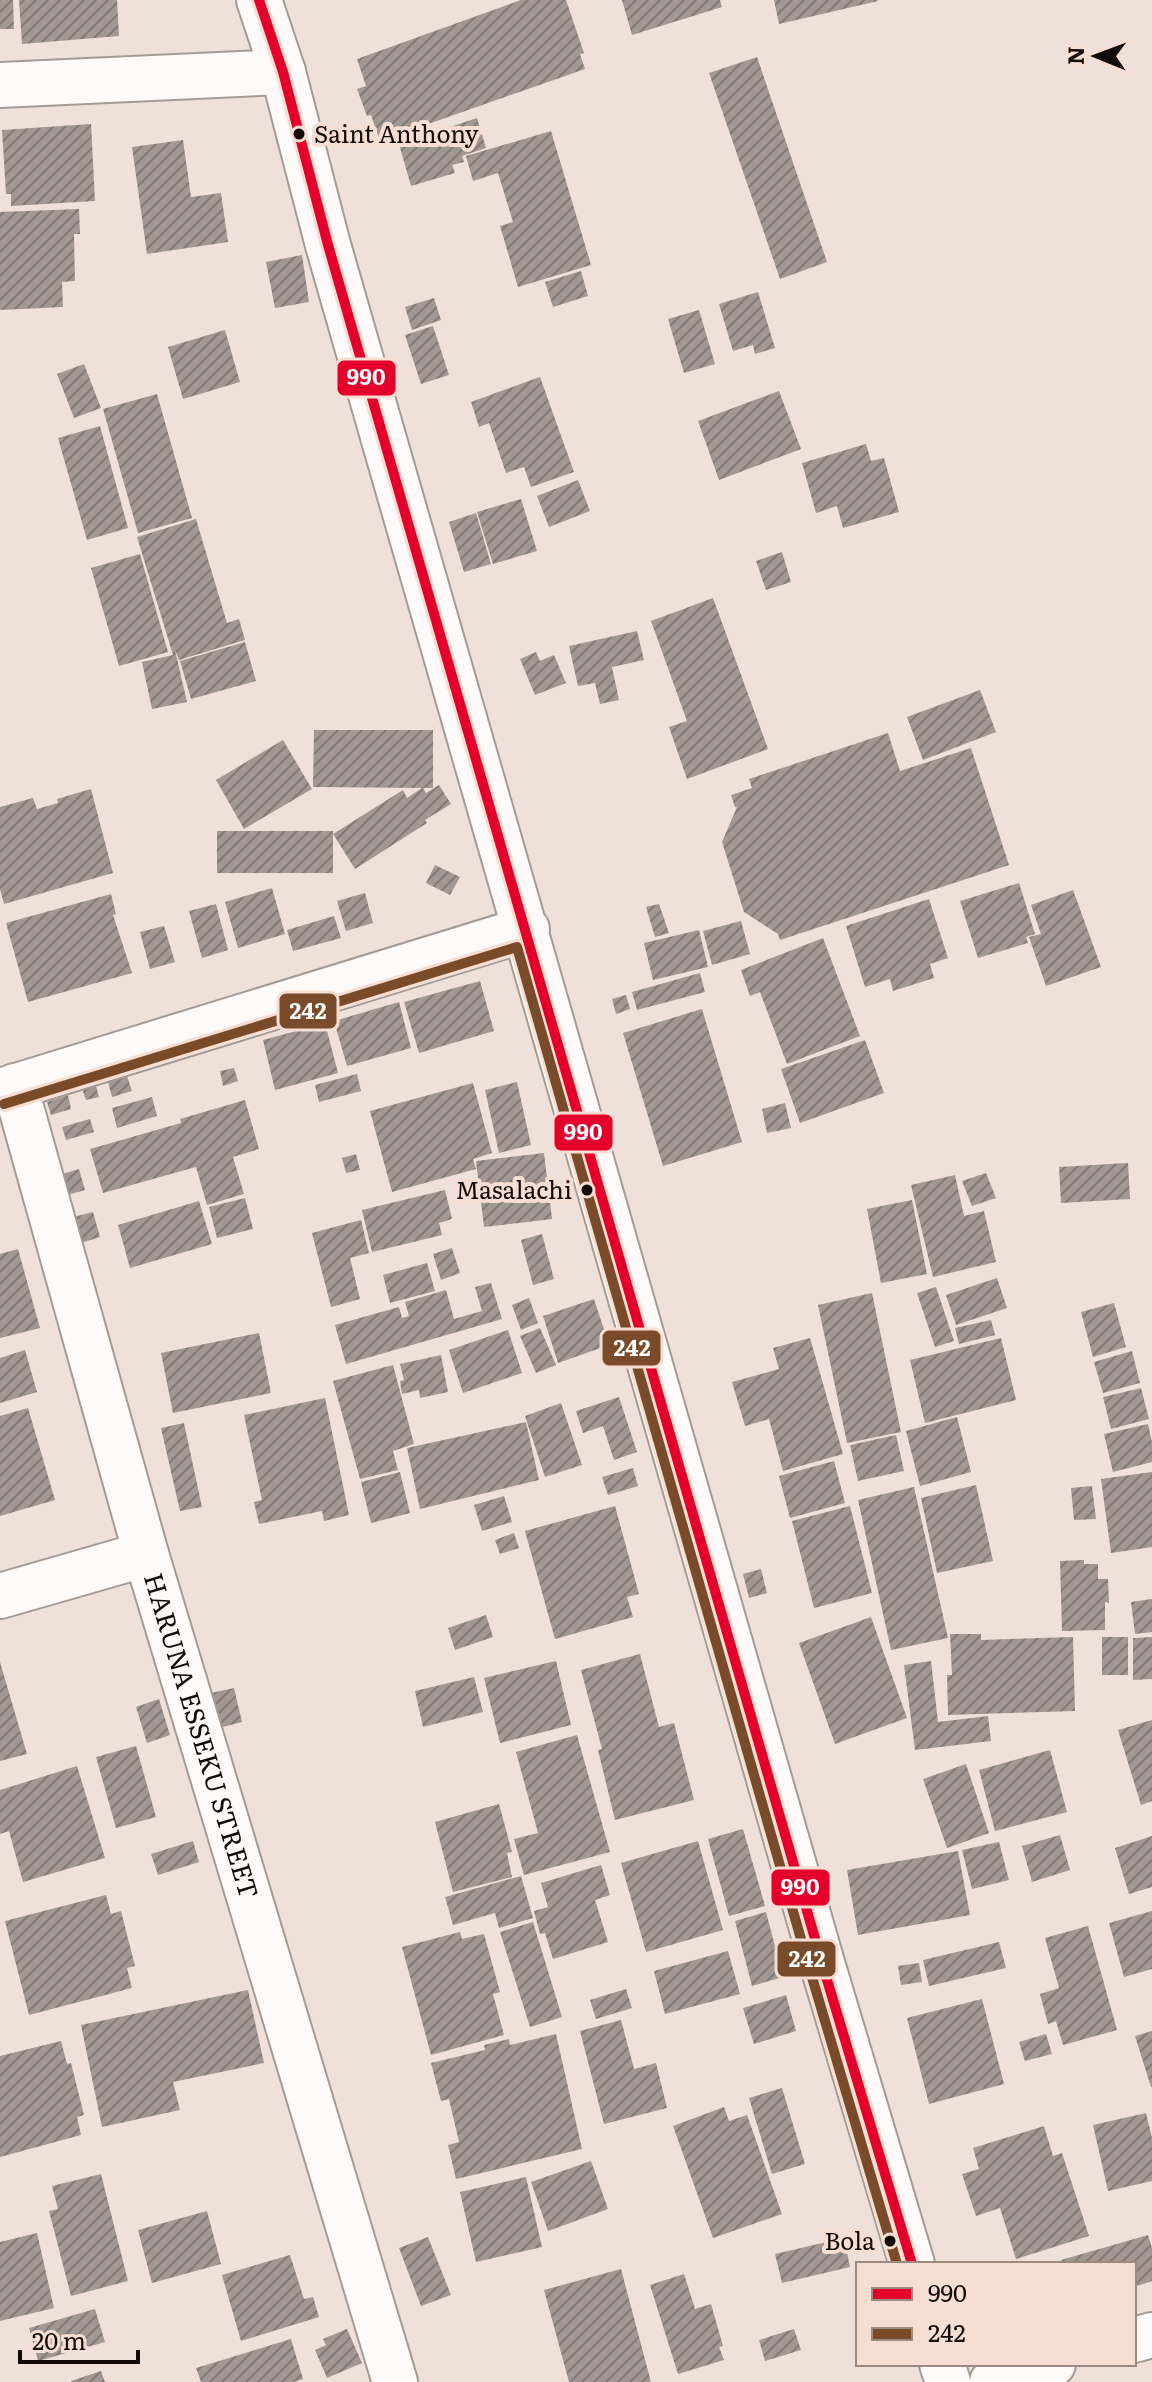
<svg xmlns="http://www.w3.org/2000/svg" width="1152" height="2382" viewBox="0 0 1152 2382" font-family="Literata,serif">
<style>
.building{fill:url(#building-hatch)}
.lines{fill:none;stroke-linecap:round;stroke-linejoin:round}
.street-casing{stroke:#a59b95;stroke-width:48}
.secondary-casing{stroke:#a59b95;stroke-width:48}
.street{stroke:#fdfaf9;stroke-width:44}
.secondary{stroke:#fdfaf9;stroke-width:44}
.bus-1-casing{stroke:#f7ded2;stroke-width:16}
.bus-2-casing{stroke:#f7ded2;stroke-width:16}
.bus-1{stroke:#e4002b;stroke-width:10}
.bus-2{stroke:#7a4b2a;stroke-width:10}
.bus-dot{fill:#130b08;stroke:#f7ded2;stroke-width:3}
.labels{text-anchor:middle;stroke-width:8;stroke-linejoin:round;paint-order:stroke}
.bus-label{font-size:24px;fill:#130b08;stroke:#f7ded2;text-anchor:end}
.street-label{font-size:26px;fill:#130b08;stroke:#f7ded2}
.line-badge{stroke:#f7ded2;stroke-width:3}
.badge-label{font-size:22px;text-anchor:middle;font-weight:bold;fill:#fff}
</style>
<defs>
<pattern id="building-hatch" width="6" height="6" patternUnits="userSpaceOnUse" patternTransform="scale(2)"><rect width="6" height="6" fill="#a29792"/><path d="M-1 1l2-2M0 6l6-6M5 7l2-2" fill="none" stroke="#837975"/></pattern>
</defs>
<rect width="100%" height="100%" fill="#efe1da"/>
<!-- building -->
<path class="building" d="M0 0H13L14 29H0Z
M19 0H117L119 36 22 44Z
M521 0H566L584 53 580 54 585 69 380 141 371 115 367 116 357 89 366 86 357 59Z
M622 0H720L722 7 632 35Z
M774 0H877L878 1 779 24Z
M757 57 827 262 780 279 709 73Z
M477 118 486 148 462 156 464 162 452 165 455 173 411 186 399 144Z
M91 124 95 201 11 206V194H6L2 130Z
M551 131 591 265 518 287 500 226 513 222 498 173 473 181 466 156Z
M183 140 191 197 221 193 228 242 147 254 132 147Z
M79 209 80 234H74L75 281 62 282 63 307 0 310V212Z
M302 255 309 302 275 308 266 262Z
M581 271 588 296 553 307 545 282Z
M758 292 775 348 755 354 753 345 733 351 719 304Z
M434 298 441 320 412 330 405 307Z
M699 310 715 364 684 373 668 319Z
M433 326 449 375 421 384 405 335Z
M225 330 240 382 183 399 168 347Z
M84 364 101 408 74 418 57 374Z
M540 377 574 472 531 487 524 467 506 473 489 423 479 427 471 402Z
M779 391 801 449 719 480 698 421Z
M157 394 192 518 138 533 103 409Z
M100 426 128 528 87 540 58 438Z
M866 444 871 461 884 458 899 512 843 528 837 506 816 513 802 463Z
M578 480 590 511 549 527 537 496Z
M521 499 537 551 493 564 477 512Z
M476 513 491 564 464 572 449 522Z
M196 519 227 623 239 619 245 640 179 660 175 650 187 702 152 709 142 662 173 655 137 537Z
M782 552 791 582 766 590 756 561Z
M140 554 168 652 119 666 91 568Z
M713 598 768 749 687 779 669 727 687 721 651 621Z
M637 631 644 660 612 667 619 700 600 704 595 683 578 686 569 646Z
M245 642 256 681 191 699 180 661Z
M536 652 540 661 554 655 566 683 535 695 520 659Z
M980 690 996 732 923 760 907 717Z
M314 730H433V788H423L426 793 439 785 451 804 425 820 427 823 355 869 333 834 403 790 407 798 422 788 313 787Z
M888 733 900 771 971 748 1009 865 780 940 778 934 744 912 722 842 737 807H735L731 795 752 788 749 779Z
M283 740 312 789 244 829 216 780Z
M91 789 113 873 4 904 0 889V807L33 798 37 809 58 803 57 799Z
M217 831H333V873H217Z
M435 865 460 877 450 895 426 883Z
M1019 883 1035 934 1026 937 1028 943 978 958 960 901Z
M272 888 285 934 238 948 225 902Z
M1073 890 1101 967 1046 986 1029 937 1041 934 1031 905Z
M365 893 373 923 346 931 337 901Z
M111 894 116 914 113 915 132 973 28 1002 6 923Z
M929 899 948 958 930 964 934 978 893 991 890 979 865 987 846 926Z
M216 904 228 950 202 958 189 911Z
M659 904 669 933 655 937 646 907Z
M334 916 341 938 293 951 287 930Z
M741 921 750 954 712 965 703 931Z
M164 926 175 962 150 969 140 932Z
M699 930 708 967 653 980 644 943Z
M823 938 860 1036 787 1064 760 992 750 996 741 970Z
M700 973 705 992 637 1010 632 992Z
M480 981 494 1031 419 1053 404 1002Z
M626 995 630 1009 616 1014 612 999Z
M399 1002 411 1048 347 1066 334 1021Z
M702 1009 742 1142 663 1166 623 1033Z
M325 1023 338 1073 275 1090 263 1040Z
M865 1040 884 1093 800 1123 781 1069Z
M234 1068 238 1081 223 1086 220 1071Z
M357 1074 361 1091 319 1102 315 1085Z
M127 1076 132 1091 112 1097 108 1082Z
M94 1079 99 1097 86 1100 80 1083Z
M517 1082 531 1145 499 1153 485 1090Z
M473 1083 492 1153 473 1159 476 1169 392 1192 370 1111Z
M68 1095 71 1109 51 1115 47 1102Z
M152 1097 157 1116 117 1128 112 1108Z
M245 1100 259 1149 233 1157 244 1194 207 1205 196 1167 103 1193 90 1149 181 1123 180 1119Z
M785 1103 791 1128 767 1133 762 1109Z
M90 1119 94 1132 66 1140 62 1127Z
M544 1153 552 1219 484 1227 476 1161Z
M356 1154 360 1170 346 1173 342 1158Z
M1128 1163 1130 1199 1061 1203 1059 1167Z
M79 1169 85 1190 67 1195 62 1174Z
M986 1173 996 1198 972 1206 962 1181Z
M955 1175 964 1216 984 1211 996 1262 933 1277 911 1185Z
M445 1190 452 1219 439 1223 442 1235 372 1252 362 1210Z
M245 1198 253 1229 217 1238 209 1207Z
M912 1200 927 1274 881 1283 867 1209Z
M199 1201 212 1244 130 1268 118 1225Z
M93 1212 100 1237 81 1243 73 1217Z
M361 1220 369 1253 350 1258 360 1299 331 1307 312 1233Z
M542 1234 554 1279 533 1285 521 1240Z
M452 1248 460 1273 441 1280 433 1254Z
M18 1249 40 1328 0 1338V1254Z
M427 1263 435 1291 390 1303 383 1275Z
M997 1278 1007 1308 956 1325 946 1295Z
M491 1283 502 1319 346 1364 335 1325 399 1307 402 1318 409 1316 405 1302 446 1290 454 1319 482 1311 475 1287Z
M936 1287 954 1341 935 1347 917 1293Z
M872 1293 901 1432 847 1443 818 1305Z
M529 1298 538 1323 521 1330 512 1305Z
M594 1299 609 1345 558 1363 543 1316Z
M1114 1303 1126 1347 1093 1357 1081 1312Z
M991 1320 995 1335 959 1344 955 1328Z
M540 1328 556 1365 536 1373 520 1336Z
M508 1330 522 1373 463 1393 449 1350Z
M259 1333 271 1393 173 1413 161 1353Z
M810 1338 843 1454 783 1471 769 1419 745 1426 732 1382 779 1369 773 1348Z
M1001 1338 1016 1400 925 1423 910 1360Z
M25 1350 37 1392 0 1403V1358Z
M1132 1351 1140 1383 1103 1393 1094 1362Z
M441 1355 448 1392 420 1398 419 1390 402 1394 400 1381 404 1380 400 1364Z
M393 1365 414 1444 393 1451 398 1470 360 1479 333 1381Z
M1141 1388 1149 1419 1111 1429 1103 1397Z
M619 1397 637 1452 614 1460 603 1426 583 1433 576 1411Z
M325 1398 349 1515 324 1521 322 1511 259 1524 254 1502 262 1500 244 1415Z
M561 1403 582 1465 545 1477 525 1416Z
M28 1408 55 1500 0 1516V1416Z
M957 1417 971 1472 920 1486 906 1431Z
M526 1422 539 1480 420 1509 407 1448Z
M184 1423 202 1507 180 1511 161 1428Z
M1148 1424 1152 1442V1462L1113 1472 1104 1434Z
M896 1435 904 1471 858 1481 850 1445Z
M834 1461 845 1503 790 1518 779 1476Z
M633 1468 638 1486 608 1495 602 1477Z
M400 1472 410 1513 371 1523 361 1482Z
M1152 1472V1547L1111 1553 1101 1479Z
M976 1485 993 1561 937 1573 921 1498Z
M1092 1486 1096 1519 1074 1520 1071 1488Z
M914 1487 948 1638 891 1650 858 1500Z
M504 1496 512 1522 482 1531 474 1505Z
M615 1506 639 1594 627 1597 633 1617 555 1639 525 1531Z
M850 1506 872 1593 814 1608 792 1521Z
M514 1533 519 1548 500 1554 495 1540Z
M1084 1560V1564H1098V1579H1108L1109 1603 1105 1602V1630L1062 1631 1060 1561Z
M761 1569 767 1593 749 1598 743 1574Z
M1152 1599V1632L1135 1634 1131 1602Z
M486 1615 493 1637 455 1650 448 1628Z
M871 1617 907 1718 835 1744 799 1643Z
M950 1634H981V1640L1073 1637 1075 1711 948 1715 947 1675H952Z
M1102 1637H1128V1675H1102Z
M1152 1637V1679L1133 1680V1638Z
M640 1654 659 1727 674 1723 694 1800 615 1820 598 1750 602 1749 581 1670Z
M556 1661 571 1725 500 1743 484 1678Z
M931 1661 938 1722 988 1716 991 1741 915 1750 904 1665Z
M0 1662 27 1754 0 1761Z
M474 1677 483 1712 423 1727 415 1691Z
M234 1688 242 1722 219 1728 211 1693Z
M159 1699 170 1735 147 1743 136 1707Z
M1152 1720V1801L1141 1805 1118 1730Z
M577 1735 610 1852 524 1875 514 1839 538 1833 516 1752Z
M136 1746 156 1817 116 1828 96 1757Z
M1050 1750 1067 1812 995 1831 979 1770Z
M966 1764 989 1833 947 1848 923 1779Z
M77 1766 105 1858 23 1882 9 1831 0 1834V1790Z
M499 1804 512 1852 507 1853 512 1877 453 1892 435 1822Z
M743 1829 765 1906 729 1916 708 1839Z
M1060 1835 1070 1870 1032 1882 1022 1846Z
M1152 1836V1887L1129 1894 1115 1848Z
M193 1841 199 1862 158 1875 151 1854Z
M698 1841 723 1930 646 1952 621 1863Z
M999 1842 1009 1880 972 1889 962 1850Z
M958 1851 970 1915 858 1935 847 1870Z
M601 1865 610 1895 595 1900 608 1942 553 1959 545 1933 540 1934 534 1911 548 1907 541 1883Z
M521 1876 533 1918 499 1928 495 1913 453 1925 445 1897Z
M106 1895 111 1914 121 1911 135 1966 127 1968 132 1988 29 2015 5 1921Z
M1152 1911V1969L1124 1977 1109 1923Z
M766 1912 783 1977 752 1986 735 1921Z
M533 1922 562 2017 530 2027 500 1932Z
M1088 1926 1117 2030 1063 2045 1056 2021 1048 2024 1040 1994 1059 1988 1045 1938Z
M460 1932 462 1939 484 1934 500 1992 493 1994 504 2035 431 2055 402 1947Z
M999 1942 1006 1968 929 1986 923 1960Z
M728 1951 740 1994 665 2014 654 1971Z
M919 1963 922 1982 901 1985 898 1966Z
M626 1989 632 2008 596 2019 590 2000Z
M248 1990 264 2063 173 2082 180 2110 102 2127 81 2025Z
M786 1995 796 2031 754 2044 743 2008Z
M982 1999 1004 2084 929 2104 907 2018Z
M621 2020 634 2069 656 2063 667 2108 604 2124 580 2031Z
M1152 2031V2087H1151L1135 2036Z
M556 2034 582 2149 456 2179 448 2145 459 2142 449 2099 441 2101 431 2063 485 2050 484 2045 509 2039 510 2045Z
M1046 2034 1052 2054 1025 2061 1019 2042Z
M61 2041 67 2064 71 2063 84 2115 77 2117 81 2135 0 2157V2056Z
M782 2088 805 2164 772 2174 749 2098Z
M724 2107 729 2121 747 2115 782 2214 713 2238 673 2126Z
M1146 2113 1152 2138V2181L1108 2191 1093 2125Z
M1044 2126 1053 2156 1062 2153 1089 2236 1016 2259 1000 2208 976 2216 962 2174 979 2169 973 2148Z
M591 2161 608 2209 548 2231 531 2182Z
M101 2174 128 2281 71 2296 49 2211 58 2209 52 2186Z
M526 2177 542 2247 476 2262 460 2192Z
M207 2211 221 2264 152 2283 138 2230Z
M37 2233 54 2308 0 2321V2242Z
M1148 2235 1152 2248V2281L1134 2287V2264H1062L1061 2260Z
M428 2237 451 2295 421 2306 399 2248Z
M844 2238 850 2267 782 2283 775 2254Z
M290 2255 304 2299 313 2297 319 2317 241 2341 222 2275Z
M621 2269 651 2382H569L544 2290Z
M684 2274 695 2309 711 2304 723 2346 719 2347 724 2360 678 2374 650 2285Z
M95 2309 105 2342 38 2361 29 2328Z
M347 2329 362 2363 327 2378 315 2350 326 2345 323 2339Z
M794 2329 801 2350 765 2361 759 2340Z
M291 2339 303 2379 294 2382H201L196 2368Z
M101 2371 105 2382H71V2381Z"/>
<g class="lines">
<defs>
<g id="street">
<path d="M0 85 283 72"/>
<path id="s1" d="M15 1086 146 1554 395 2382"/>
<path d="M0 1596 146 1554"/>
<path d="M1134 2340 1152 2335"/>
<path d="M992 2382 1053 2364"/>
</g>
<path id="secondary" d="M259 0 283 72 328 245 822 1963 912 2264
M0 1091 527 929
M942 2364 948 2382"/>
</defs>
<!-- street casing -->
<use href="#street" class="street-casing"/>
<!-- secondary casing -->
<use href="#secondary" class="secondary-casing"/>
<!-- street -->
<use href="#street" class="street"/>
<!-- secondary -->
<use href="#secondary" class="secondary"/>
<defs>
<path id="bus-1" d="M259 0 283 72 328 245 822 1963 912 2264"/>
<path id="bus-2" d="M4 1104 517 947 809 1967 897 2264"/>
</defs>
<!-- bus-1 casing -->
<use href="#bus-1" class="bus-1-casing"/>
<!-- bus-2 casing -->
<use href="#bus-2" class="bus-2-casing"/>
<!-- bus-1 -->
<use href="#bus-1" class="bus-1"/>
<!-- bus-2 -->
<use href="#bus-2" class="bus-2"/>
</g>
<!-- markers -->
<g class="bus-dot">
<circle cx="299" cy="134" r="7"/>
<circle cx="587" cy="1190" r="7"/>
<circle cx="890" cy="2241" r="7"/>
</g>
<g class="labels">
<!-- bus labels -->
<g class="bus-label">
<text x="314" y="143" text-anchor="start">Saint Anthony</text>
<text x="572" y="1199">Masalachi</text>
<text x="875" y="2250">Bola</text>
</g>
<!-- street labels -->
<g class="street-label">
<text dy="9" stroke="none"><textPath href="#s1" startOffset="676">HARUNA ESSEKU STREET</textPath></text>
</g>
</g>
<g class="line-badge">
<rect x="336" y="359" width="61" height="38" rx="8" fill="#e4002b"/>
<rect x="278" y="992" width="60" height="38" rx="8" fill="#7a4b2a"/>
<rect x="553" y="1113" width="61" height="39" rx="8" fill="#e4002b"/>
<rect x="601" y="1329" width="61" height="38" rx="8" fill="#7a4b2a"/>
<rect x="770" y="1868" width="61" height="39" rx="8" fill="#e4002b"/>
<rect x="776" y="1940" width="61" height="38" rx="8" fill="#7a4b2a"/>
</g>
<g class="badge-label">
<text x="366" y="385">990</text>
<text x="308" y="1019">242</text>
<text x="583" y="1140">990</text>
<text x="632" y="1356">242</text>
<text x="800" y="1895">990</text>
<text x="807" y="1967">242</text>
</g>
<!-- legend -->
<rect x="856" y="2262" width="280" height="104" fill="#f7ded2" stroke="#9c8a81" stroke-width="2"/>
<rect x="872" y="2288" width="40" height="12" fill="#e4002b" stroke="#9c8a81" stroke-width="2"/>
<text x="928" y="2302" font-size="24" fill="#130b08">990</text>
<rect x="872" y="2328" width="40" height="12" fill="#7a4b2a" stroke="#9c8a81" stroke-width="2"/>
<text x="928" y="2342" font-size="24" fill="#130b08">242</text>
<!-- north arrow -->
<g transform="translate(1096 56) rotate(271)" stroke="#f7ded2" stroke-width="6" paint-order="stroke">
<path d="M0-6L14 30L0 20L-14 30Z" fill="#130b08"/>
<text y="-12" font-size="22" font-weight="bold" text-anchor="middle" fill="#130b08">N</text>
</g>
<!-- scale -->
<path d="M20 2350v12h118v-12" fill="none" stroke="#130b08" stroke-width="4"/>
<text x="32" y="2350" font-size="24" fill="#130b08" stroke="#f7ded2" stroke-width="6" paint-order="stroke">20 m</text>
</svg>
